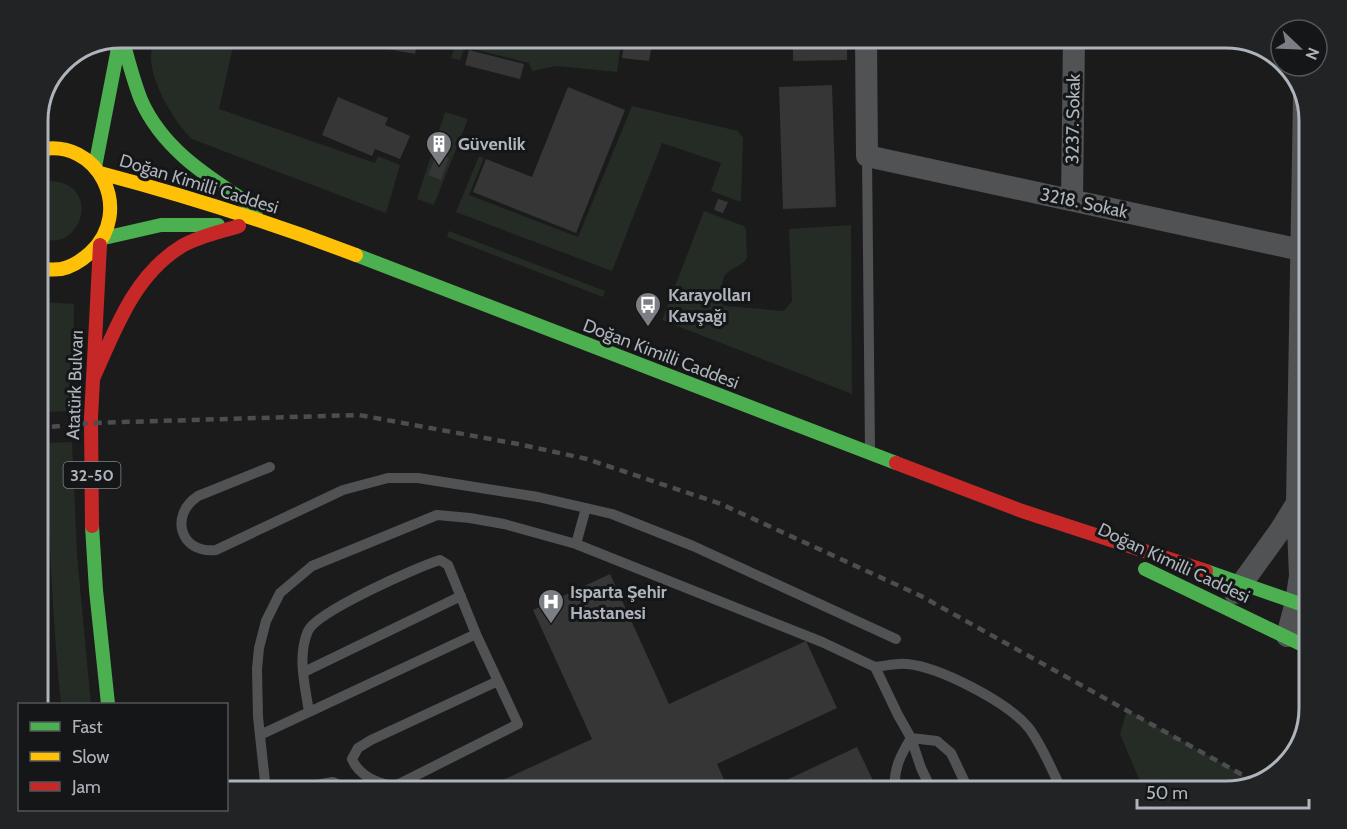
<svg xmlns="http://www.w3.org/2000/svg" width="1347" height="829" viewBox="0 0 1347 829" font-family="Cabin,sans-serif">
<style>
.green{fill:#252b25}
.building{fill:#363636}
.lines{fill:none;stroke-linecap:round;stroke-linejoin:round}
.lane{stroke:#505254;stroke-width:10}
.street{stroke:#505254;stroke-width:22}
.fast{stroke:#4caf50;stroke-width:14}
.slow{stroke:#ffc107;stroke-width:14}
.jam{stroke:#c62828;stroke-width:14}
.rail{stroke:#4c4d4f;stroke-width:4.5;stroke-dasharray:8 6;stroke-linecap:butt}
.labels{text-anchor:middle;stroke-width:6;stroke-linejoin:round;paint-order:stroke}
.shield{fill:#151618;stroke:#80858a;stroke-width:1.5}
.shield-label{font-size:16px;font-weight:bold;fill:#aeb4bb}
.street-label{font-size:18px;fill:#aeb4bb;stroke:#151618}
.poi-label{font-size:18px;font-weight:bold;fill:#aeb4bb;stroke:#151618;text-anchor:start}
.rim{fill:none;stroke:#aeb4bb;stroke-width:3}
</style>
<rect width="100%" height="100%" fill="#1b1b1b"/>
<!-- green -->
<path class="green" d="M154 38H235L219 109 375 163 378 156 400 165 386 213 192 139C174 122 150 81 151 56 151 50 153 44 154 38Z
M458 38H622L617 72 556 66 532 71 529 63 465 47 460 60 451 58Z
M632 106 738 131 743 138 741 202 711 191 721 163 662 143 612 271 456 212 479 156 484 158 469 195 578 237Z
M445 112 468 119 434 205 417 199Z
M49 181C106 182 79 260 38 236V185Z
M704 211 744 226 746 229 747 258C742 267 728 268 724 277 721 284 722 295 721 303L725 306 784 311 792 301 789 229 851 225 852 394 662 320Z
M449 231 605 291 603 297 447 237Z
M43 302 74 304 73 411 45 412Z
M72 442 77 555 91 704H61C52 617 49 530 46 443Z
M1127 710 1257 783 1226 791H1144L1120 734Z"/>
<!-- building -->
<path class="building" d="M329 38H418L415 54Z
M625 38H653L649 61 622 58Z
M793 38H847V60L793 61Z
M469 50 524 64 520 79 465 65Z
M832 85 836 207 783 209 779 87Z
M568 87 625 110 576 233 473 192 486 159 532 177Z
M338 97 388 118 385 125 410 136 400 159 375 149 372 156 322 135Z
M437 153 449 158 441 180 428 175Z
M718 199 728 202 723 213 714 210Z
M610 574 669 704 806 641 837 708 717 764 726 784 710 791H479L592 739 533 610Z
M857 747 878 791H763Z"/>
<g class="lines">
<!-- lane -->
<path class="lane" d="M867 156 870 450
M270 467 198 496C169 515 180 554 216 550L343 490 388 478H418L538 497 586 508 576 544
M586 508 612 514 693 546 896 639
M875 667C885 666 897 663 907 664 940 667 1007 702 1028 727 1041 743 1053 772 1062 791
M304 672 461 596
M309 712C305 686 297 656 308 631 316 612 417 567 440 560L448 565 476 634
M260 735 476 634 518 724 395 786C378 784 359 776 352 759L358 748 371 740 498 681
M911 738 921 768 932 791
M266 791 258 717 257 669 259 648 266 621 280 593 312 566 437 515 470 518 504 524 576 544 822 642 875 667 898 715 911 738 937 741 951 753 969 791
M305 791 310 786 333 782 352 791
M895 791C893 770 900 756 911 738"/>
<!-- street -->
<path class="street" d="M866 38 867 156 1301 250
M1072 200 1074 38
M1297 503 1304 98
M1235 593 1281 529 1297 503 1300 576 1296 602 1287 636"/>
<!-- fast -->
<path class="fast" d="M122 38C128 59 133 80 141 100 164 152 212 179 257 209
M38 127 43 105
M95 167 120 38
M104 238 161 225H218
M356 255 896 463
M92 526 96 590 108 704
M1145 569 1309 648
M1206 571 1309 607
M38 678 41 704"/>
<!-- slow -->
<path class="slow" d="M38 150C99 136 135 212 90 253 82 260 72 267 61 269 54 270 46 269 38 269
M100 173C187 196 272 223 356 255"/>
<!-- jam -->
<path class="jam" d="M93 379C115 330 134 275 182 246 199 236 220 232 239 226
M896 463 1022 511 1206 571
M92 526 91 418 100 245"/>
<!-- rail -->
<path class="rail" d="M38 428 90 423 359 415 518 444 587 459 721 504 921 596 1257 783"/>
</g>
<!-- icons -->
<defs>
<symbol id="building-pin" viewBox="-11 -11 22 30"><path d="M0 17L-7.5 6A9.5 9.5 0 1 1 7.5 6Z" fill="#7b7e83" stroke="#151618"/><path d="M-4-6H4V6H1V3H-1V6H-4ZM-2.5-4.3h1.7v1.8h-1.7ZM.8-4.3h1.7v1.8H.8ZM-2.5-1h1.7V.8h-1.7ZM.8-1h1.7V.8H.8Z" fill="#fff"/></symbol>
<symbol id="bus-pin" viewBox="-11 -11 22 30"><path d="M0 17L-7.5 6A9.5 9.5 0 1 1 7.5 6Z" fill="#7b7e83" stroke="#151618"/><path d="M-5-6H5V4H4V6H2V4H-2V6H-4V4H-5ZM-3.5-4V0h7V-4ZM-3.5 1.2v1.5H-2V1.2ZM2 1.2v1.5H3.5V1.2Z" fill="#fff"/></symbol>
<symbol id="hospital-pin" viewBox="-11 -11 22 30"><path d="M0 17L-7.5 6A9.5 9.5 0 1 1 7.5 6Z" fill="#7b7e83" stroke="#151618"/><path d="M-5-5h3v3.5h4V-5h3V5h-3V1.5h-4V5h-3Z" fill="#fff"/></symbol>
</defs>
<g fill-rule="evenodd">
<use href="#building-pin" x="424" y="129" width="30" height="40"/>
<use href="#bus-pin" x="633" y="290" width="30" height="40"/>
<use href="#hospital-pin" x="536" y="587" width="30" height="40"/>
</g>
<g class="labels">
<!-- shield labels -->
<rect class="shield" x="63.5" y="462" width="57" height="26" rx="4.5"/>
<g class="shield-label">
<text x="92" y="481">32-50</text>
</g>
<!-- street labels -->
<g class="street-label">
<text transform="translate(1073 119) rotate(-89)" y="6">3237. Sokak</text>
<text transform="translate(199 184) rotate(17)" y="6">Doğan Kimilli Caddesi</text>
<text transform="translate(1084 203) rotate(12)" y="6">3218. Sokak</text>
<text transform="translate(661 354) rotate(21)" y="6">Doğan Kimilli Caddesi</text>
<text transform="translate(75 385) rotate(-88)" y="6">Atatürk Bulvarı</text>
<text transform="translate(1174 563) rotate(25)" y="6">Doğan Kimilli Caddesi</text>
</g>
<!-- poi labels -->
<g class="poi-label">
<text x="458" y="150">Güvenlik</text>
<text x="668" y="301">Karayolları<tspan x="668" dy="21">Kavşağı</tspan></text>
<text x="570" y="598">Isparta Şehir<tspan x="570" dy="21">Hastanesi</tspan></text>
</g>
</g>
<!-- crop -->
<path d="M0 0H1347V829H0ZM121 48H1226A73 73 0 0 1 1299 121V708A73 73 0 0 1 1226 781H121A73 73 0 0 1 48 708V121A73 73 0 0 1 121 48Z" fill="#212325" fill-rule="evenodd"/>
<path class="rim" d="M121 48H1226A73 73 0 0 1 1299 121V708A73 73 0 0 1 1226 781H121A73 73 0 0 1 48 708V121A73 73 0 0 1 121 48Z"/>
<!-- legend -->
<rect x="18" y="703" width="210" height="108" fill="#151618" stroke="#525559" stroke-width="1.5"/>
<rect x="30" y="722" width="30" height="9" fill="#4caf50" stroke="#525559" stroke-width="1.5"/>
<text x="72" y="733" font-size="18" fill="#aeb4bb">Fast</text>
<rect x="30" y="752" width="30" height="9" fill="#ffc107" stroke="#525559" stroke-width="1.5"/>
<text x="72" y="763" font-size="18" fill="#aeb4bb">Slow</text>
<rect x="30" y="782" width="30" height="9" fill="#c62828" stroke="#525559" stroke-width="1.5"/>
<text x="72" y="793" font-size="18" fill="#aeb4bb">Jam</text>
<!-- north arrow -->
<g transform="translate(1299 48) rotate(113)"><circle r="28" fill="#151618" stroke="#525559" stroke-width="1.5"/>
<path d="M0-4.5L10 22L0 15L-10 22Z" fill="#7b7e83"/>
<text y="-9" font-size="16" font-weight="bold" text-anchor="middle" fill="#aeb4bb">N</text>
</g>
<!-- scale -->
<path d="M1137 799v9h172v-9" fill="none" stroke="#aeb4bb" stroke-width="3"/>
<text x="1146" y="799" font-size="18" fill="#aeb4bb" stroke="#151618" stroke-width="4.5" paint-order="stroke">50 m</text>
</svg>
